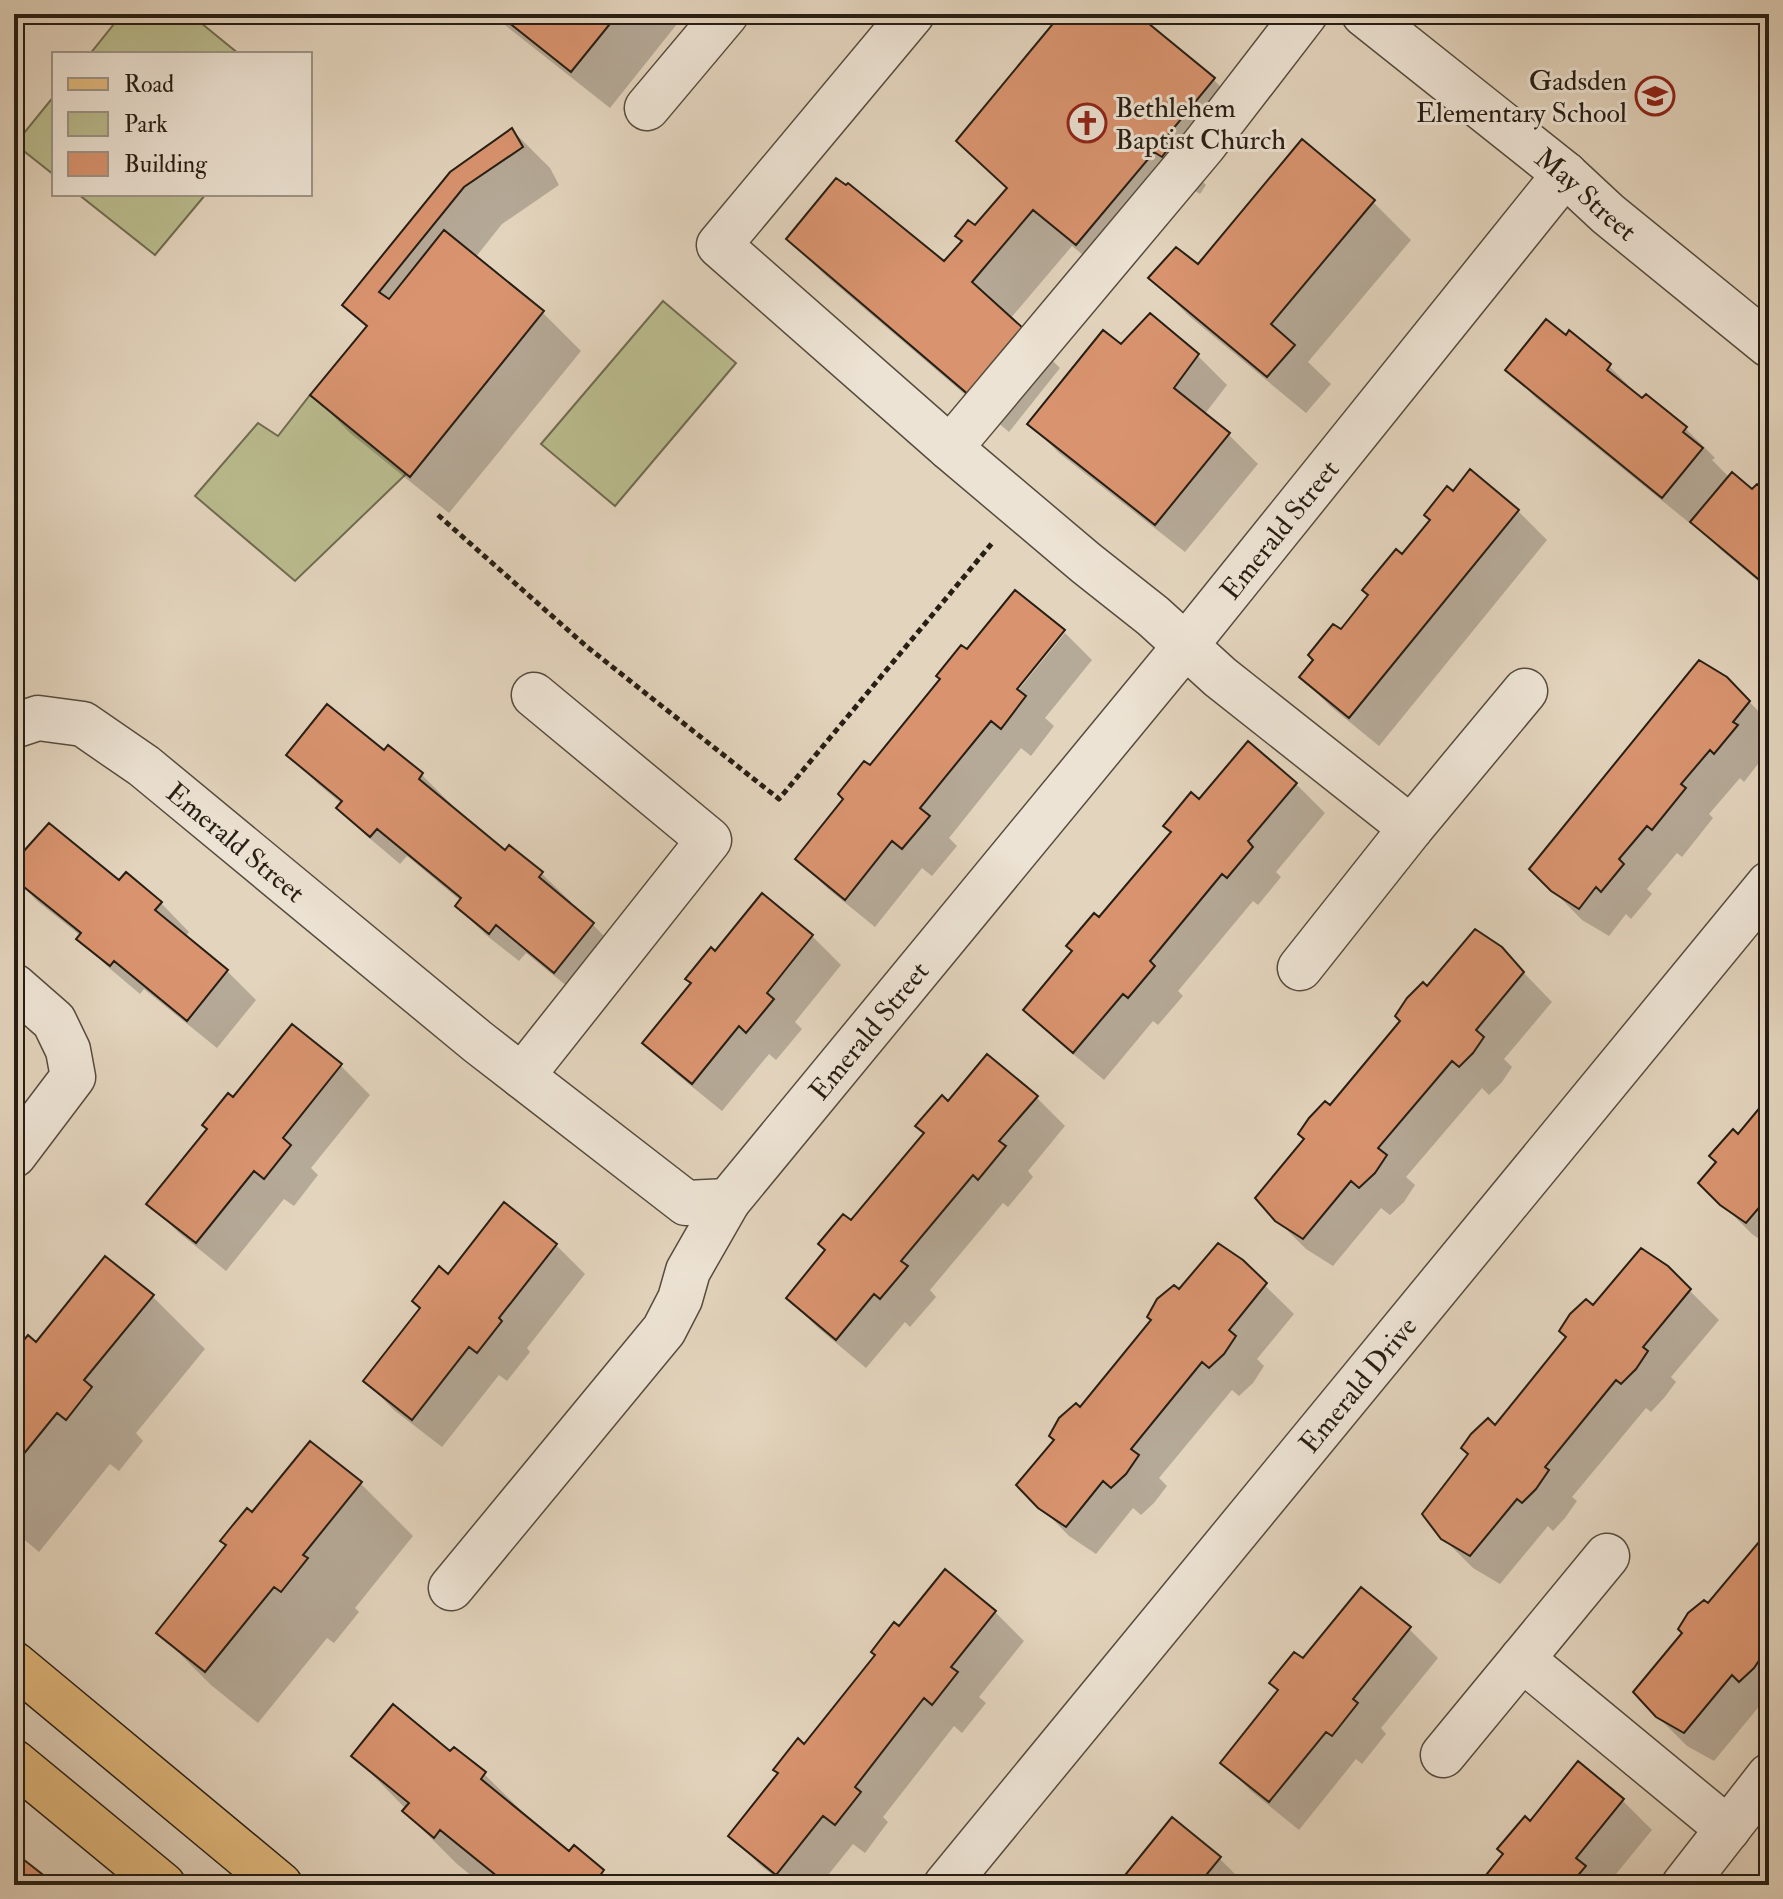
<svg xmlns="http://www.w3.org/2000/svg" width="1783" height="1899" viewBox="0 0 1783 1899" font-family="'IM FELL Double Pica',serif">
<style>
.green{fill:#b9bb8d;stroke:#706c50;stroke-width:2}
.shadow{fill:#0003}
.building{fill:#d9946f;stroke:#271e14;stroke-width:2}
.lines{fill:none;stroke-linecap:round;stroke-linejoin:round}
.minor-casing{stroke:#564c3e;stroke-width:47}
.major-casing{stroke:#271e14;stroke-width:47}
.path{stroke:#271e14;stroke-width:5;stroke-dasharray:6 4;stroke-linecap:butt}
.minor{stroke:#ede3d4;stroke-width:44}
.major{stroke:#e2ba7e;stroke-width:44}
.labels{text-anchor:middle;stroke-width:6;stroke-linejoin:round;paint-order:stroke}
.poi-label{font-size:28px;fill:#271e14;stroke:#ede3d4;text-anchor:end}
.street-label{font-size:28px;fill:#271e14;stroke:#ede3d4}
</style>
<rect width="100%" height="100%" fill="#e3d4bd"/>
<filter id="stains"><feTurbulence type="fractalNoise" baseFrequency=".0025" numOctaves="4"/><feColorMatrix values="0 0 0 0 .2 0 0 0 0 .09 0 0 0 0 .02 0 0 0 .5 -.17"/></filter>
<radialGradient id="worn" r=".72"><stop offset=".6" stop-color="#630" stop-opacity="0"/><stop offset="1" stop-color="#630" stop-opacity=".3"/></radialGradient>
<!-- green -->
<path class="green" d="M122 14H190L239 54H90Z
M54 96V175L15 144Z
M78 194H206L155 255Z
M663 301 736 363 615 506 541 444Z
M310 395 407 473 295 581 195 496 258 423 278 436Z"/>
<!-- shadow -->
<path class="shadow" d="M491 14H685L610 108Z
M1063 14H1133L1214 80 1251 118 1200 179 1206 185 1200 194 1192 189 1115 281 1072 246 1010 319 1060 368 1009 432 826 276 788 239 944 264 1008 190 959 141Z
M512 130 550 168 559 185 502 224 475 258 543 313 581 351 449 513 350 433 313 395 368 328 345 305Z
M1373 202 1411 240 1308 362 1331 384 1306 413 1189 316 1151 278 1198 266Z
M1150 316 1198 356 1227 385 1204 415 1229 435 1258 464 1185 552 1059 453 1030 424 1121 347Z
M1609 366 1638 395 1637 397 1642 401 1646 396 1686 429 1715 458 1712 460 1730 478 1753 492 1769 497V590L1722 551 1694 523 1692 525 1537 399 1508 370Z
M1453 493 1518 511 1547 540 1379 746 1330 706 1301 677 1341 631Z
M1065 633 1092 660 1045 718 1054 726 1031 756 1021 748 949 838 957 846 932 876 922 868 875 927 827 888 798 859 870 768 1009 695 1012 698Z
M1726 678 1769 722V742L1762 751 1765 755 1744 782 1740 778 1709 814 1713 818 1682 857 1677 853 1647 889 1652 894 1631 919 1626 914 1609 936 1582 920 1532 869Z
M1248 744 1296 784 1325 813 1276 872 1281 877 1258 905 1253 901 1178 991 1183 996 1158 1025 1153 1021 1104 1080 1055 1039 1026 1010Z
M389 748 422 775 451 804 449 806 505 852 509 847 542 874 571 902 569 905 593 925 622 954 584 1000 526 953 519 961 486 935 457 906 461 901 407 856 400 864 368 837 339 808 342 804 318 784 289 755 385 753Z
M14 865 119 883 161 903 189 932 185 937 227 971 256 1000 217 1048 144 989 140 994 108 967 79 938 81 936 37 901 14 877Z
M812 936 841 965 795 1022 802 1029 776 1060 769 1054 722 1111 674 1072 645 1043 716 954Z
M1500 948 1552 1002 1504 1059 1512 1067 1502 1082 1489 1095 1482 1088 1406 1177 1415 1185 1404 1202 1390 1215 1381 1208 1333 1266 1306 1249 1276 1219 1330 1108 1428 989Z
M293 1026 341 1066 370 1095 311 1168 318 1175 294 1206 284 1199 226 1271 178 1232 149 1203Z
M1036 1097 1065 1126 1028 1171 1033 1177 1008 1207 1003 1203 930 1290 936 1297 910 1327 905 1322 866 1368 817 1327 788 1298 949 1104Z
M1769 1100V1246L1752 1234 1701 1183Z
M556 1245 585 1274 527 1348 530 1352 507 1381 499 1375 442 1447 394 1410 365 1381Z
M1241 1262 1294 1314 1257 1359 1264 1366 1253 1383 1239 1396 1232 1390 1159 1478 1167 1486 1154 1503 1141 1515 1133 1508 1096 1554 1069 1536 1019 1485 1179 1292Z
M1667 1268 1719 1320 1671 1377 1676 1382 1664 1398 1651 1412 1646 1408 1572 1497 1577 1501 1565 1518 1553 1531 1548 1526 1500 1584 1473 1568 1443 1538 1495 1427 1594 1308Z
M152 1296 205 1349 136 1433 143 1441 119 1471 110 1464 39 1552 14 1531V1355Z
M360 1483 413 1536 355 1608 359 1612 334 1643 327 1638 258 1723 211 1685 159 1633 253 1515Z
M1769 1533V1709L1762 1703 1714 1761 1687 1746 1657 1716 1709 1606Z
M995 1612 1024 1641 979 1697 986 1703 962 1733 954 1726 883 1817 888 1822 865 1853 853 1844 820 1885H785L760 1865 731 1836 805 1746Z
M1409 1629 1438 1658 1381 1728 1386 1734 1362 1764 1356 1759 1299 1830 1251 1791 1222 1762 1304 1661Z
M450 1754 484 1774 537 1826 569 1854 574 1848 616 1885H499L494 1880 490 1885H483L457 1864 404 1811 406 1809 354 1756Z
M1578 1764 1623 1801 1652 1830 1607 1885H1480Z
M1219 1858 1246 1885H1120Z"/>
<!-- building -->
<path class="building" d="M498 14H618L571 72Z
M498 14H618L571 72Z
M1061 14H1137L1215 78 1163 141 1170 146 1162 157 1154 152 1076 245 1033 210 972 282 1024 329 970 396 786 239 836 178 846 185 848 183 944 261 962 241 955 236 968 220 975 225 1007 188 956 141Z
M1763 14H1769V29L1764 25Z
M512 128 523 147 464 187 379 292 389 299 444 230 544 311 410 477 310 395 367 326 342 305 450 172Z
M1302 139 1375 200 1271 324 1295 345 1267 377 1148 278 1176 247 1198 264Z
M1150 313 1199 354 1174 388 1230 433 1155 525 1027 424 1103 330 1121 344Z
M1546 319 1566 335 1569 330 1611 364 1607 370 1642 398 1646 394 1687 427 1683 432 1703 448 1662 498 1505 370Z
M1470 469 1519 510 1349 718 1299 677 1313 660 1308 655 1333 624 1341 629 1368 595 1362 590 1396 549 1402 554 1430 520 1424 515 1447 486 1453 491Z
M1732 472 1752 489 1757 484 1769 494V588L1690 522Z
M1015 590 1065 630 1017 689 1026 696 1001 729 991 721 920 808 930 816 902 849 892 841 845 900 795 859 843 799 838 794 864 761 870 765 940 679 936 676 961 645 967 649Z
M1699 660 1727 677 1750 701 1733 722 1738 725 1714 754 1710 750 1681 784 1686 788 1652 830 1647 826 1619 859 1624 864 1601 892 1596 887 1579 909 1551 891 1529 869Z
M327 704 384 750 388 745 423 773 419 779 505 850 509 845 543 872 539 877 594 923 554 973 496 925 489 934 455 906 461 898 377 829 370 837 336 808 342 801 286 755Z
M1248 741 1297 783 1248 841 1253 847 1227 878 1222 874 1150 961 1155 966 1128 998 1123 994 1073 1053 1023 1010 1072 951 1066 946 1094 913 1099 917 1171 832 1163 826 1191 792 1199 799Z
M49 823 119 880 126 872 162 902 155 910 228 970 187 1021 114 961 110 966 76 939 81 933 14 879V862Z
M762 893 813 935 767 993 774 999 746 1033 739 1026 692 1084 642 1043 691 983 685 979 711 947 715 951Z
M1475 929 1502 947 1524 972 1476 1030 1484 1037 1473 1053 1459 1067 1452 1061 1378 1148 1387 1155 1375 1173 1359 1188 1351 1181 1303 1239 1275 1221 1255 1198 1304 1139 1298 1134 1309 1118 1325 1101 1330 1105 1400 1021 1395 1016 1407 998 1423 982 1427 986Z
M292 1024 342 1064 283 1138 291 1145 264 1179 254 1171 196 1243 146 1204 207 1129 202 1125 228 1093 233 1097Z
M987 1054 1038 1096 999 1141 1006 1146 978 1180 973 1175 901 1261 908 1266 880 1299 874 1294 836 1340 786 1298 825 1250 818 1244 843 1214 851 1220 924 1133 915 1126 942 1095 948 1101Z
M1769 1084V1196L1746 1223 1720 1205 1698 1183 1716 1162 1709 1156 1733 1129 1738 1134 1767 1099 1761 1093Z
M504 1202 557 1244 499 1318 502 1321 477 1353 469 1347 412 1420 363 1381 420 1308 412 1301 426 1283 439 1266 448 1274Z
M1218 1243 1243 1260 1267 1283 1229 1330 1236 1336 1224 1354 1209 1368 1202 1362 1131 1449 1139 1455 1126 1474 1111 1488 1103 1481 1066 1527 1038 1508 1016 1485 1054 1440 1049 1436 1059 1418 1076 1403 1080 1407 1151 1320 1147 1317 1157 1299 1174 1285 1179 1289Z
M1641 1248 1668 1266 1691 1289 1643 1347 1648 1351 1636 1369 1621 1384 1616 1380 1545 1467 1549 1470 1536 1489 1522 1503 1517 1499 1470 1556 1441 1539 1422 1514 1468 1454 1461 1448 1471 1434 1488 1418 1495 1425 1566 1337 1559 1331 1570 1314 1586 1299 1593 1305Z
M105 1256 154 1295 84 1380 92 1387 81 1401 66 1420 57 1413 14 1466V1352L28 1335 36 1342Z
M310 1441 362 1482 303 1555 308 1558 281 1592 274 1587 205 1672 156 1633 226 1545 220 1541 232 1526 247 1508 252 1512Z
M1769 1530V1631L1759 1643 1766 1650 1754 1668 1739 1682 1732 1675 1684 1733 1656 1717 1633 1692 1682 1633 1678 1629 1688 1613 1704 1600 1708 1603Z
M945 1569 996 1611 951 1667 958 1672 932 1705 924 1698 855 1787 861 1792 835 1825 823 1816 776 1875 728 1836 778 1773 773 1770 798 1738 804 1744 875 1655 871 1652 894 1622 899 1626Z
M1361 1587 1411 1627 1353 1699 1358 1703 1332 1736 1326 1732 1269 1802 1220 1763 1278 1690 1269 1683 1294 1652 1303 1658Z
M393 1704 450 1751 454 1747 486 1772 481 1779 569 1851 574 1845 604 1870 599 1877 609 1885H508L440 1830 434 1838 402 1811 409 1803 351 1756Z
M1578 1761 1624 1799 1576 1858 1586 1866 1570 1885H1478L1503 1854 1497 1849 1525 1816 1530 1821Z
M1172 1817 1221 1857 1198 1885H1117Z
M14 1852 56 1885H14Z"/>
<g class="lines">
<defs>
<g id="minor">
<path d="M912 14 719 245 950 448 1086 563 1153 616 1220 677 1411 828 1525 691"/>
<path id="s1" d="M1364 14 1565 174 1608 214 1769 345"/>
<path d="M647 108 726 14"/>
<path d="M950 448 1204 145 1305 14"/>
<path id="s2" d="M14 726 38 718 83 724 144 766 478 1042 686 1203 728 1201 1186 645 1565 174"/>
<path d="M1300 968 1411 828"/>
<path d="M14 986 54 1021 68 1050 73 1077 14 1155"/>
<path d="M522 1076 709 840 534 695"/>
<path d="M451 1588 664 1330 680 1299 688 1271 728 1201"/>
<path d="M1522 1659 1728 1829"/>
<path d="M1443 1755 1607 1556"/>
<path id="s3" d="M946 1885 1769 884"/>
<path d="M1684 1885 1769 1776"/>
</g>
<path id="major" d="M14 1664 280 1885
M14 1762 163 1885"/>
</defs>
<!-- minor casing -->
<use href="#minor" class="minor-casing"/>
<!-- major casing -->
<use href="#major" class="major-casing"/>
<!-- path -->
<path class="path" d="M438 515 586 646 779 799 993 542"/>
<!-- minor -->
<use href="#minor" class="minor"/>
<!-- major -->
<use href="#major" class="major"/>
</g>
<!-- icons -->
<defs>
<symbol id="school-ring" viewBox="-11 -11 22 22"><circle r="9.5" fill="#ede3d4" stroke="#8f2418" stroke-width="1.5"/><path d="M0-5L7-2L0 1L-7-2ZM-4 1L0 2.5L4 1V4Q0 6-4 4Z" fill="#8f2418"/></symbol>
<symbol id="church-ring" viewBox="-11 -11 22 22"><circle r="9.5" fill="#ede3d4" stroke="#8f2418" stroke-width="1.5"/><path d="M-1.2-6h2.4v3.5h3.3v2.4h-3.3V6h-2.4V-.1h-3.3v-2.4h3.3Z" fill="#8f2418"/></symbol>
</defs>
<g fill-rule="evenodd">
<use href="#school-ring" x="1633" y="74" width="44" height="44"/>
<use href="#church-ring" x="1065" y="101" width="44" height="44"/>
</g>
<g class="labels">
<!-- poi labels -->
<g class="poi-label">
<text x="1627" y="90">Gadsden<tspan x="1627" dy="32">Elementary School</tspan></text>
<text x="1115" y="117" text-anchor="start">Bethlehem<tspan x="1115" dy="32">Baptist Church</tspan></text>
</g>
<!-- street labels -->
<g class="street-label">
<text dy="10" stroke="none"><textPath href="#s1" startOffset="286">May Street</textPath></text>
<text dy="10" stroke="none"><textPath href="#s2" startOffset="1752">Emerald Street</textPath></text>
<text dy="10" stroke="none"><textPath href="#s2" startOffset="264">Emerald Street</textPath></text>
<text dy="10" stroke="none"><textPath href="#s2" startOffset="1104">Emerald Street</textPath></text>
<text dy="10" stroke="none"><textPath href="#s3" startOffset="648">Emerald Drive</textPath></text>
</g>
</g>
<!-- margin -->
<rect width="1783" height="1899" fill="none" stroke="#e3d4bd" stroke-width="48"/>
<rect x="16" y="16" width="1751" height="1867" fill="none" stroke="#271e14" stroke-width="4"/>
<rect x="24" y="24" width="1735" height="1851" fill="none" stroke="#271e14" stroke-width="2"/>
<!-- legend -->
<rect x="52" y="52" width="260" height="144" fill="#ede3d4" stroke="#9e9487" stroke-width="2"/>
<rect x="68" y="78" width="40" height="12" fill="#e2ba7e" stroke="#9e9487" stroke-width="2"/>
<text x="124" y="92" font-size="24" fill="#271e14">Road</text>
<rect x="68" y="112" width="40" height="24" fill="#b9bb8d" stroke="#9e9487" stroke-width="2"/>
<text x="124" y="132" font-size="24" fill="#271e14">Park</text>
<rect x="68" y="152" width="40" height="24" fill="#d9946f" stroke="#9e9487" stroke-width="2"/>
<text x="124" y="172" font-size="24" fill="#271e14">Building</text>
<rect width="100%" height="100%" filter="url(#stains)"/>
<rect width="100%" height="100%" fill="url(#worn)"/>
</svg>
